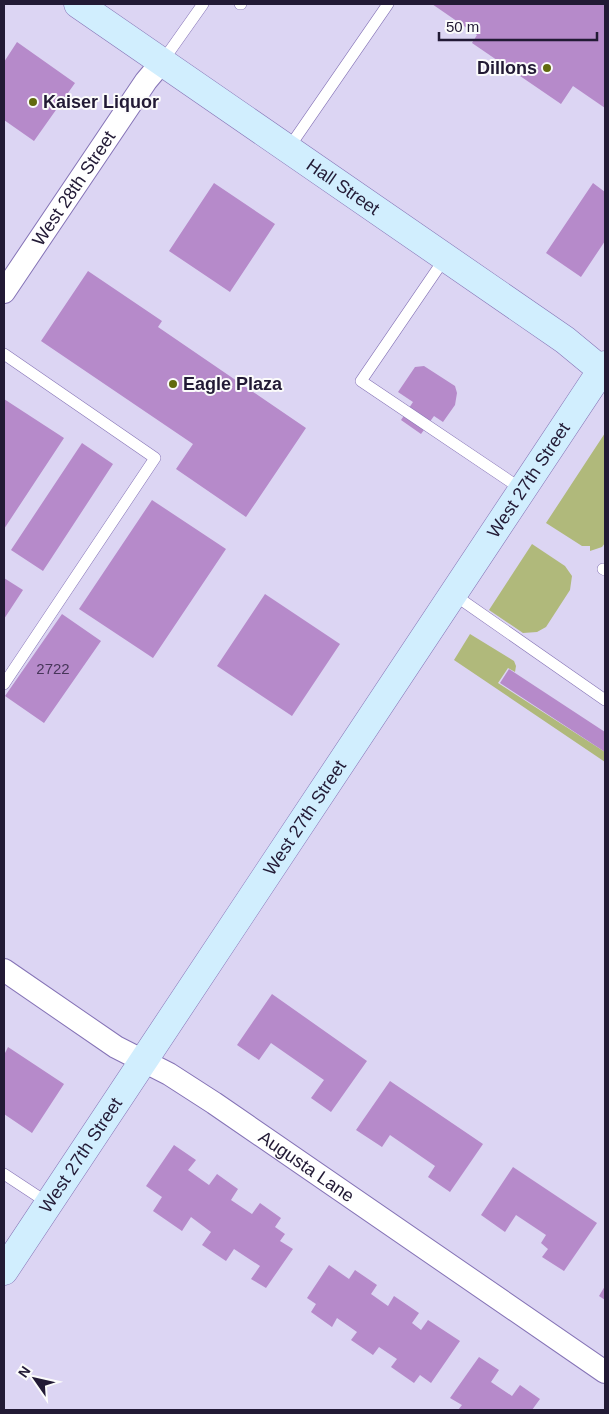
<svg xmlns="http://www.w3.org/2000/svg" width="609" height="1414" viewBox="0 0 609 1414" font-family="Helvetica,sans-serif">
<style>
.green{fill:#b0b97b}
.building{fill:#b68aca}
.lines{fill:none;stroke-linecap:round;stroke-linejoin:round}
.lane-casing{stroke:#8573b6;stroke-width:12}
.street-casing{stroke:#8573b6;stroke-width:24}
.secondary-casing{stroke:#8573b6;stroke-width:29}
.lane{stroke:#fff;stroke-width:11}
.street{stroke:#fff;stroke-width:22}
.secondary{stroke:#d1eefe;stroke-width:28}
.poi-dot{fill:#616a0e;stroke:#fbfbfb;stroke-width:2}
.labels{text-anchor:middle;stroke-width:4;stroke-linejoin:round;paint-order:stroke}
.number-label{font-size:15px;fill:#47365a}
.poi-label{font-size:18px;font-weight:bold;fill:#221a35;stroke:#fbfbfb;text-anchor:start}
.street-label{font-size:18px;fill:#221a35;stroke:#fbfbfb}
</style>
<rect width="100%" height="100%" fill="#dcd5f3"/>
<!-- green -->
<path class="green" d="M605 433V543L602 547 590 551V546H582L546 523Z
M532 544 565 566 572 576 570 590 546 627 537 632 523 633 489 610Z
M470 634 514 661 516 666 515 672 508 668 498 683 605 752V762L454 660Z"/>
<!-- building -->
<path class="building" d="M432 4H605V108L573 86 561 104 472 43 477 35Z
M17 42 75 83 34 141 4 120V62Z
M214 183 275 224 230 292 169 251Z
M593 183 605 192V241L581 277 546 253Z
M88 271 162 321 158 327 306 428 246 517 176 469 193 444 41 341Z
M424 366 455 386 457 393 455 405 443 422 434 416 421 434 401 420 413 402 398 392 415 367Z
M4 399 64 438 4 529Z
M82 443 113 464 43 571 11 550Z
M152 500 226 549 153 658 79 609Z
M4 578 23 590 4 619Z
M265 594 340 644 292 716 217 666Z
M62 614 101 641 44 723 5 696Z
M509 669 605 732V752L500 683Z
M272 994 367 1061 331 1112 311 1098 324 1080 271 1043 259 1060 237 1045Z
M8 1047 64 1084 32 1133 4 1114V1055Z
M390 1081 483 1144 450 1192 428 1177 435 1166 390 1135 382 1147 356 1130Z
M174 1145 196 1160 188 1170 209 1185 217 1174 238 1189 231 1200 252 1214 260 1203 281 1218 275 1227 285 1234 280 1241 293 1249 266 1288 251 1279 260 1266 234 1249 226 1261 202 1245 211 1232 191 1217 182 1231 153 1211 162 1197 146 1186Z
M513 1167 597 1223 564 1271 542 1257 548 1249 541 1243 546 1235 516 1215 505 1232 481 1215Z
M329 1265 349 1279 355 1270 377 1285 371 1294 388 1306 394 1296 419 1313 412 1323 421 1330 428 1320 460 1341 431 1383 420 1375 414 1383 391 1367 397 1359 379 1347 373 1355 351 1340 357 1332 337 1318 332 1327 311 1312 316 1304 307 1298Z
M605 1286V1300L599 1296Z
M479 1357 499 1370 491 1382 512 1396 520 1385 540 1399 532 1410H458L462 1405 450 1398Z"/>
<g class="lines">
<defs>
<path id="lane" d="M240 4H241
M162 62 203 4
M288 149 388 4
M445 258 361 381 523 490
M4 354 155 458 4 684
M603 569 605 570
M453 594 605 700
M4 1174 48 1203"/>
<g id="street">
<path id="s1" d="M4 292 146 81 162 62"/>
<path id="s2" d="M4 970 116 1047 169 1074 214 1103 605 1372"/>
</g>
<g id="secondary">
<path id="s3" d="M78 4 565 340 605 373"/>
<path id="s4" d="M4 1271 605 365"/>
</g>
</defs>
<!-- lane casing -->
<use href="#lane" class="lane-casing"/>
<!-- street casing -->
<use href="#street" class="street-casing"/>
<!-- secondary casing -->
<use href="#secondary" class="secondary-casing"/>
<!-- lane -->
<use href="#lane" class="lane"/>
<!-- street -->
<use href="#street" class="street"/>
<!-- secondary -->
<use href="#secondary" class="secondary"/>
</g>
<!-- markers -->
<g class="poi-dot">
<circle cx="547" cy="68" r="5"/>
<circle cx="33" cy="102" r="5"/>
<circle cx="173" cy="384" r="5"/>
</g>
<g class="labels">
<!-- number labels -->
<g class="number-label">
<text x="53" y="674">2722</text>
</g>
<!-- poi labels -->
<g class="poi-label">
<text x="537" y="74" text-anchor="end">Dillons</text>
<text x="43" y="108">Kaiser Liquor</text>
<text x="183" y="390">Eagle Plaza</text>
</g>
<!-- street labels -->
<g class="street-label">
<text dy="6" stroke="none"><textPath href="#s3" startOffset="322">Hall Street</textPath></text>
<text dy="6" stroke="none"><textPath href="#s1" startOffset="125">West 28th Street</textPath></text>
<text dy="6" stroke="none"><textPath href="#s4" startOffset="949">West 27th Street</textPath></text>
<text dy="6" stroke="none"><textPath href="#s4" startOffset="544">West 27th Street</textPath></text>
<text dy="6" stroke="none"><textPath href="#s4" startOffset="139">West 27th Street</textPath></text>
<text dy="6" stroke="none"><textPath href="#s2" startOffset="361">Augusta Lane</textPath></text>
</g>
</g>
<!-- border -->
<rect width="609" height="1414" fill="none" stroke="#221a35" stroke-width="10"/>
<!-- north arrow -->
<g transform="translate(35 1379) rotate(304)" stroke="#fbfbfb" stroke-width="4" paint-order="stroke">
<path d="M0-4L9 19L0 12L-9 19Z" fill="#221a35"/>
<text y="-8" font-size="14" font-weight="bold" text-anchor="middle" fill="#221a35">N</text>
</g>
<!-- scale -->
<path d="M439 32v8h158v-8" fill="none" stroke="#221a35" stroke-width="2.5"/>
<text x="446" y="32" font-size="15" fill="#221a35" stroke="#fbfbfb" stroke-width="4" paint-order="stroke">50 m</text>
</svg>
